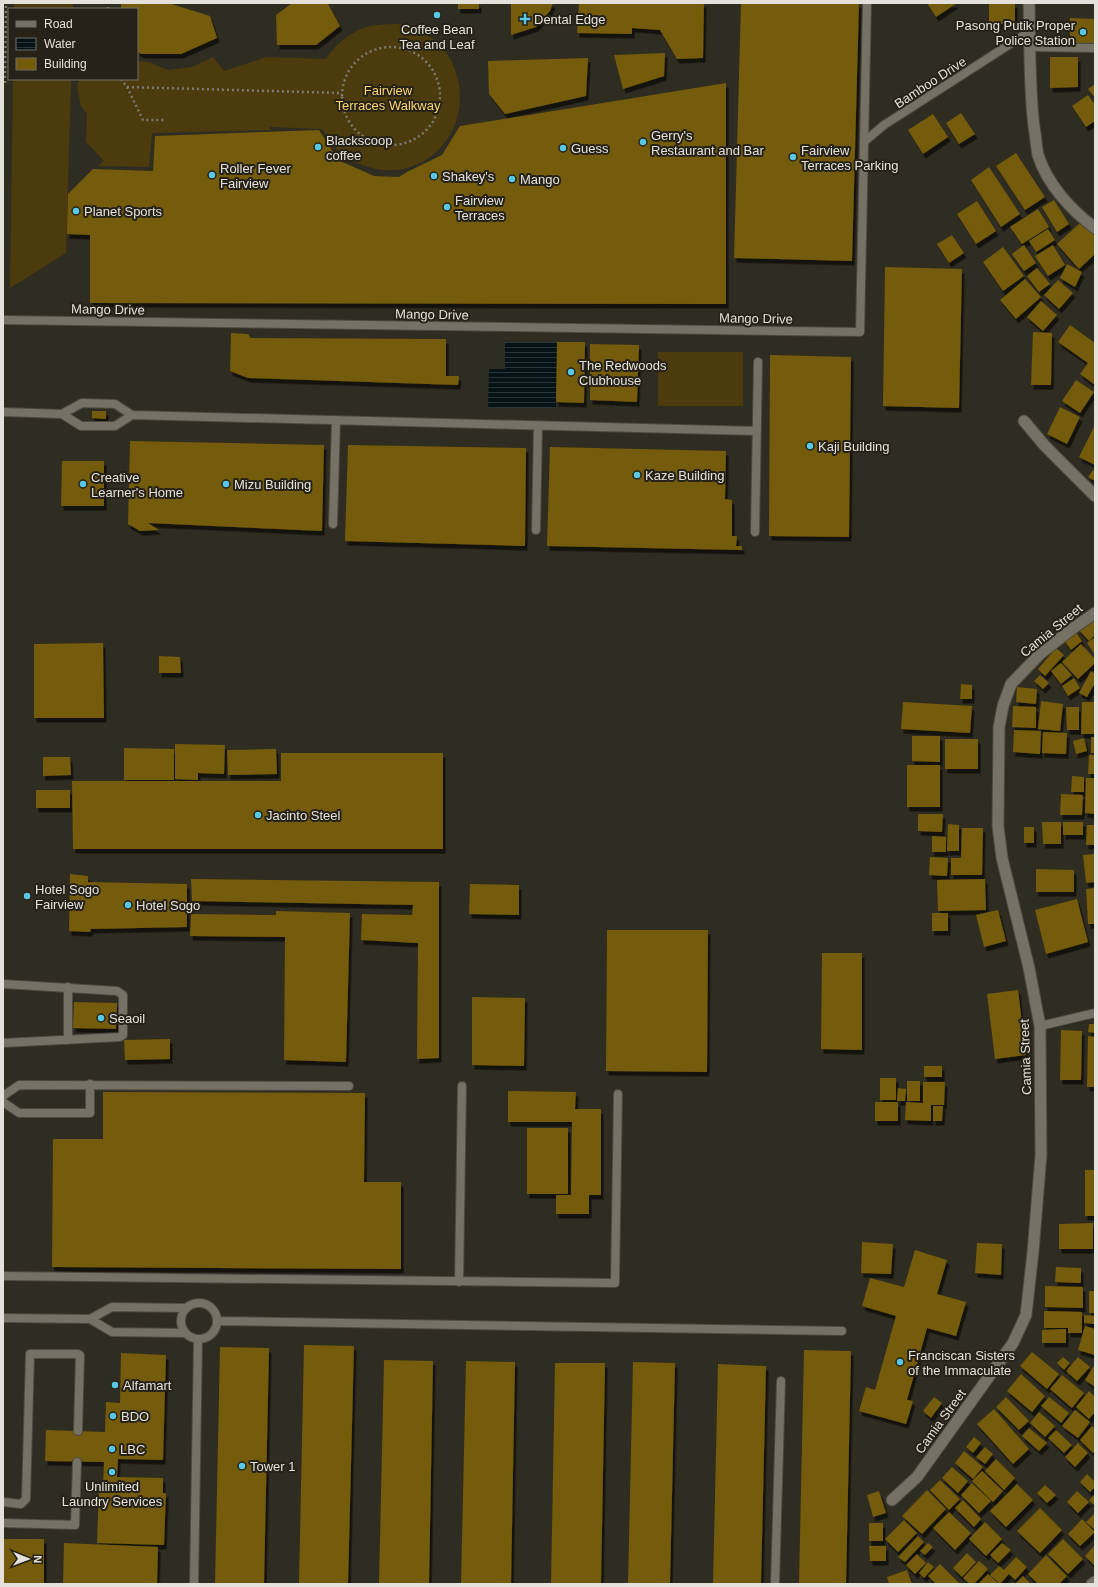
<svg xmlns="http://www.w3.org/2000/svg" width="1098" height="1587" viewBox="0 0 1098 1587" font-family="Helvetica,sans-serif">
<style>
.garden{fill:#4c3c0d}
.water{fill:url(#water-rules)}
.building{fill:#745b09;filter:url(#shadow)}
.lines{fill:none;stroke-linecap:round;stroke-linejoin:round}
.service-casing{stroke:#4d4941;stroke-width:10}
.minor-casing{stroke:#4d4941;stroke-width:13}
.tertiary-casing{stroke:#4d4941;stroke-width:13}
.path{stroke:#7d7b72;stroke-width:2.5;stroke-dasharray:2 3;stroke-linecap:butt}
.service{stroke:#757165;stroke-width:8}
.minor{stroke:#757165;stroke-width:11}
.tertiary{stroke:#757165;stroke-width:11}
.poi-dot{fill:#59c8e4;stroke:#262218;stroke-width:1.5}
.labels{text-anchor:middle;stroke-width:4;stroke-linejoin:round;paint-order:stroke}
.poi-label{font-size:13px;fill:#e3e1da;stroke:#262218;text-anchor:start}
.street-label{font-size:13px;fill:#e3e1da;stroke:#262218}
.park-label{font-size:13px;fill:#f9d470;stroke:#262218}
</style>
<defs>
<pattern id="water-rules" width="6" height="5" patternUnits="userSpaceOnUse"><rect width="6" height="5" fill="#061316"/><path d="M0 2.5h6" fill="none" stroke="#2a3537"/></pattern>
<filter id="shadow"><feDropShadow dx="2.5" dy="4.5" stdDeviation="0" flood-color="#0009"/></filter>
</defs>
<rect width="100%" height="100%" fill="#2f2c21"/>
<!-- garden -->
<path class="garden" d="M14 3H73V9H14Z
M399 24C414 29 428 33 439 44 447 52 453 63 456 73 473 125 432 179 376 169 363 166 348 161 338 151 332 145 327 136 322 129L270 127V130L152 133 149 167 98 166 104 161 86 142 87 114 81 106 77 86 79 79H137V61L149 62 168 70 192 67 213 57 224 71 267 57 326 59C337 42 356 27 377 25 384 24 392 24 399 24Z
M13 79H71L66 253 10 288Z
M658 352H743V406H658Z"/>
<!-- water -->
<path class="water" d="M505 342H557L556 408H488L489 369H505Z"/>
<!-- building -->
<path class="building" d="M121 3H168L210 16 217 38 181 54H141L137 51V9H121Z
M458 3H479V9H458Z
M511 3H553L550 11 536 27 511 35Z
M579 3H704L703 58 677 59 660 30 632 28V34L577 33Z
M741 3H859L852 261 734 258Z
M927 3H957L936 17Z
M989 3H1015V24H989Z
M291 4H328L340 26 316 45H277L276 15Z
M1070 18 1095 19V45L1070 44Z
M665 53 664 76 623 89 614 55Z
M1050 57H1078V87L1050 88Z
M588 58 586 96 505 114 489 94 488 61Z
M726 83V304L90 303V235L67 234 68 194 93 169 153 171 155 136 319 130 338 160 374 176 399 177 407 172 442 155 460 126Z
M1095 84V98L1088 89Z
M1088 95 1095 105V121L1086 127 1072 106Z
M961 113 975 134 959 144 946 123Z
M933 114 948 137 923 154 908 130Z
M1016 153 1045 197 1025 210 996 166Z
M989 167 1020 214 1001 227 971 180Z
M1054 200 1069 224 1057 232 1042 207Z
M977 201 996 231 976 244 957 214Z
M1038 209 1049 227 1022 244 1010 227Z
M1082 221 1095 236V254L1079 269 1057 244Z
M1048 229 1055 240 1036 252 1029 241Z
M952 235 964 253 949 263 937 244Z
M1024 245 1036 263 1024 271 1012 254Z
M1053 245 1065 265 1048 276 1035 256Z
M1003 247 1024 276 1003 291 983 262Z
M1067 264 1082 272 1075 287 1060 278Z
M885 267 962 269 959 408 883 406Z
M1037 268 1050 284 1039 292 1027 276Z
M1025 279 1041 297 1016 319 1000 300Z
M1058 280 1073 293 1059 309 1044 295Z
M1041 301 1057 315 1043 331 1027 317Z
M1070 325 1095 343V385L1080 374 1088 363 1058 342Z
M1033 332 1052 333 1051 385H1031Z
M231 333 248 334 251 338 446 339V376H459L458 385 248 378 230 371Z
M557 342H585L584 403 556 402Z
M590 344 639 345 637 402 590 400Z
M770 355 851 357 849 537 769 536Z
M1076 380 1094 392 1080 413 1062 401Z
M1060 407 1080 417 1067 444 1047 434Z
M92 411H106V419L92 418Z
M1095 425V465L1079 457Z
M130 441 324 445 322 531 148 523 159 530 140 531 128 524Z
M348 445 526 448 525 546 345 541Z
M550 447 726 451 725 499 732 500V536H737L736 546H742V550L547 546Z
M62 461H104V506H61Z
M1093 470 1095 471V481L1088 477Z
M1090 617 1095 623V635L1089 641 1078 629Z
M1075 631 1082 641 1071 650 1063 639Z
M1095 637V655L1087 643Z
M103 643 104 718H34V644Z
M1081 644 1095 659V663L1078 679 1062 662Z
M1056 648 1064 655 1045 676 1038 669Z
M159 656 180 657 181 673H159Z
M1061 663 1072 675 1061 684 1051 671Z
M1091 671 1095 674V683L1087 697 1079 693Z
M1040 675 1049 683 1043 689 1034 681Z
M1074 678 1080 688 1068 696 1062 686Z
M961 684 972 685V699H960Z
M1017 687 1037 689 1036 704 1016 702Z
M1041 701 1063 704 1060 731 1038 729Z
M903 702 972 706 970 733 901 729Z
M1082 702H1095V734H1081Z
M1013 706 1036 707V728L1012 727Z
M1066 707H1079V730H1067Z
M1014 730 1041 731 1040 754 1013 752Z
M1043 732 1067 733 1066 754 1042 753Z
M912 736H940V762L912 761Z
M1091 737H1095V753H1091Z
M1084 738 1087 751 1076 754 1073 741Z
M945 739H978V769H945Z
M175 744 225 745 224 774 198 773V780L175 779Z
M124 748 174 749V780H124Z
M276 749 277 774 228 775 227 750Z
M281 753H443V849H73L72 781H281Z
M1089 755H1095V774H1088Z
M43 757H70L71 775 43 776Z
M907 765H940V807H907Z
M1072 776 1084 777V792H1071Z
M1086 778H1095V814L1085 813Z
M36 790H70V808H36Z
M1061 794 1083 795 1082 815H1060Z
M918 814H943L942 832 918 831Z
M1042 822H1061V844H1043Z
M1063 822H1083V835H1063Z
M948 824 959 825V851H947Z
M1087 825H1095V845H1086Z
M1024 827H1034V843H1024Z
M962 828H983L982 875H951V858H961Z
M932 836 946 837V852H932Z
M1095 854V882L1086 883 1083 855Z
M930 857 948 858 947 876 929 875Z
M1036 869 1074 870V892H1036Z
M70 874 88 876V882L187 884V927L91 929 90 932 69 931Z
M191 879 439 882V1058L417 1059 418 943 361 940 362 914 412 915 413 905 192 901Z
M985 879 986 910 938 911 937 880Z
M470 884 519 885V915L469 914Z
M1095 888V924H1088L1086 889Z
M1077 899 1088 942 1046 954 1035 910Z
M998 910 1006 941 984 947 976 915Z
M276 911 350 913 346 1062 284 1060 285 937 190 936 191 914 276 915Z
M932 913H948V931H932Z
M607 930H708L707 1072 606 1071Z
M822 953H862V1050L821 1049Z
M1018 990 1026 1055 995 1059 987 994Z
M472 997 525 998 524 1066 472 1065Z
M74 1002 117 1003 116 1029 73 1028Z
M1089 1024H1095V1033L1088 1032Z
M1061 1030 1082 1031 1081 1080H1060Z
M1088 1036 1095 1037V1087H1087Z
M170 1039V1059L125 1060 124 1040Z
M924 1066H942V1077H924Z
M880 1078H896V1100H880Z
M907 1081H920V1101H907Z
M923 1082H945L944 1105H931V1121L905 1120 906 1102 923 1103Z
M898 1088 906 1089 905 1101H897Z
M508 1091 576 1092 575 1109H601V1195H589V1214H556V1195H571L572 1122H508Z
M103 1092 365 1093 364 1182H401V1269L52 1267 53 1139H103Z
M875 1102H898V1121H875Z
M933 1106H943L942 1121H933Z
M527 1128H568V1194H527Z
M1085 1170H1095V1216H1085Z
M1093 1223V1249H1059V1224Z
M862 1242 893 1244 891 1274 861 1273Z
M977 1243 1002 1244 1001 1275 975 1273Z
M915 1250 947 1260 937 1294 966 1302 956 1336 927 1328 907 1400 913 1401 906 1424 859 1411 866 1387 875 1390 896 1316 862 1306 870 1278 904 1287Z
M1056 1267 1081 1268V1283L1055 1282Z
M1045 1286 1083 1287V1308L1045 1307Z
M1089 1291H1095V1313H1089Z
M1044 1311 1082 1312V1333H1068V1328H1044Z
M1084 1315 1095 1316V1324L1084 1323Z
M1085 1326 1095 1329V1355L1078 1350Z
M1066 1329V1343H1042V1330Z
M304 1345 354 1346 348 1584H299Z
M220 1347 269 1348 264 1584H215Z
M804 1350 851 1351 846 1584H799Z
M1032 1352 1059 1374 1047 1389 1020 1366Z
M121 1353 166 1355 163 1460 118 1459 117 1477 163 1478V1493H166L164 1545 97 1543 99 1487H103L104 1462 45 1461 46 1430 105 1432 106 1402 120 1403Z
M1063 1357 1070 1363 1064 1370 1057 1363Z
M1078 1357 1090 1367 1077 1381 1066 1371Z
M384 1360 433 1361 429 1584H379Z
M466 1361 515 1362 511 1584H461Z
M633 1362 675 1363 670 1584H628Z
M555 1363H605L601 1584H551Z
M718 1364 766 1366 761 1584H713Z
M1095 1364V1387L1085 1380Z
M1021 1374 1045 1396 1032 1412 1007 1391Z
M1062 1375 1084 1393 1072 1408 1050 1389Z
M1089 1391 1095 1397V1412L1089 1419 1076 1407Z
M934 1397 942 1403 931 1418 923 1411Z
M1006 1397 1029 1421 1019 1430 996 1407Z
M1049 1397 1069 1413 1061 1423 1041 1406Z
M994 1409 1029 1449 1013 1464 977 1424Z
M1075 1410 1090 1422 1078 1438 1062 1426Z
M1039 1412 1055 1426 1045 1437 1030 1423Z
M1092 1426 1095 1429V1451L1093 1453 1080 1440Z
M1029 1428 1047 1443 1039 1451 1022 1436Z
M1056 1430 1072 1445 1064 1453 1048 1438Z
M974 1437 981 1443 973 1453 966 1447Z
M1078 1443 1088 1453 1075 1467 1065 1457Z
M985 1447 993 1454 985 1464 976 1457Z
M964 1451 983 1467 973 1479 955 1463Z
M996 1459 1015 1478 1004 1490 985 1471Z
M952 1467 968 1481 958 1493 942 1478Z
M982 1471 1003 1491 993 1502 972 1481Z
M1087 1474 1095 1482V1487L1090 1492 1080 1482Z
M940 1480 960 1499 949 1510 930 1490Z
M972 1483 991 1501 979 1513 961 1495Z
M1017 1484 1033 1500 1006 1527 990 1511Z
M1045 1485 1056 1495 1047 1503 1037 1493Z
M927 1490 946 1509 922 1534 902 1516Z
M879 1491 886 1513 873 1517 867 1495Z
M1077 1491 1089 1502 1078 1513 1067 1502Z
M1095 1494V1506L1089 1500Z
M963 1500 981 1519 974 1527 955 1508Z
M1040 1508 1062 1530 1040 1553 1017 1531Z
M949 1512 971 1533 955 1550 933 1528Z
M1095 1513V1530L1086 1522Z
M1082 1519 1095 1532 1080 1546 1068 1534Z
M904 1520 917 1533 898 1552 885 1539Z
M985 1522 1002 1539 986 1556 969 1539Z
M869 1523H883V1541H869Z
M918 1536 924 1542 905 1562 898 1557Z
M3 1539H44V1584H3Z
M1063 1539 1083 1559 1068 1574 1048 1554Z
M64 1543 158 1547 157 1584H63Z
M928 1543 933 1547 925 1555 920 1551Z
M1002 1543 1011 1550 998 1563 990 1555Z
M1095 1545V1564L1094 1565 1085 1556Z
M869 1546H886V1561H870Z
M967 1553 976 1562 962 1577 953 1568Z
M917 1554 926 1563 915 1574 906 1565Z
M1046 1555 1067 1576 1059 1584H1038L1028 1574Z
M1016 1557 1027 1567 1015 1580 1009 1574 1000 1584 990 1575 999 1566 1004 1570Z
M979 1561 988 1569 974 1584H970L963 1578Z
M928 1562 934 1567 924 1578 919 1573Z
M940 1564 960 1584H936L928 1576Z
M907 1570 912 1584H889L887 1577Z
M988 1574 999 1584H978Z
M1023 1576 1031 1584H1015Z"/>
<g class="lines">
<defs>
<path id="service" d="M1030 47 1095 48
M865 141 884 125 1029 32
M3 320 860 332 867 3
M3 412 62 414 81 426H115L132 415
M62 414 82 403 115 404 132 415 757 431
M333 524 336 420
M536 530 538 426
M755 532 758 362
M3 984 117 991 123 995V1035L120 1037 3 1043
M68 987V1040
M1040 1026 1095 1013
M3 1096 19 1085 349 1086
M3 1102 19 1113H90V1084
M3 1276 615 1283 618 1094
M459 1282 462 1086
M181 1321a18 18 0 1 1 36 0a18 18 0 1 1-36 0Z
M3 1318 90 1319 112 1307 185 1308
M90 1319 112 1332 184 1333
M217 1321 842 1331
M3 1502 21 1504 26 1499 30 1354H78L80 1355 78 1431
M3 1523 75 1525 77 1462
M194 1584 198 1340
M775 1584 781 1381"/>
<path id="minor" d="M1024 421 1045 446 1095 496
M892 1500 917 1477 1013 1343 1026 1315 1033 1252 1041 1155 1040 1026 1029 968 1002 858 998 826 999 727 1003 706 1011 684 1040 654 1072 629 1095 613
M1092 1584 1095 1582"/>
<path id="tertiary" d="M1029 3C1030 44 1029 86 1034 127 1036 136 1036 146 1038 155 1047 184 1071 210 1095 228"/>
</defs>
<!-- service casing -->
<use href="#service" class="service-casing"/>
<!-- minor casing -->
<use href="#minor" class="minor-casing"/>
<!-- tertiary casing -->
<use href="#tertiary" class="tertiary-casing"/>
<!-- path -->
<path class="path" d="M108 9V3
M342 96a49 49 0 1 1 98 0a49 49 0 1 1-98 0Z
M121 79 127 87 342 93
M5 83 6 3
M127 87 143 120H165"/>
<!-- service -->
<use href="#service" class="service"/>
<!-- minor -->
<use href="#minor" class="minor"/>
<!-- tertiary -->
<use href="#tertiary" class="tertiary"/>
</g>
<!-- markers -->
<g class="poi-dot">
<circle cx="437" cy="15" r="4"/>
<path d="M523 13h4v4h4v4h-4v4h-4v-4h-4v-4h4z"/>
<circle cx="1083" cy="32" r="4"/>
<circle cx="643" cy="142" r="4"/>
<circle cx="318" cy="147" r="4"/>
<circle cx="563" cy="148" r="4"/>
<circle cx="793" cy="157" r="4"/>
<circle cx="212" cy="175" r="4"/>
<circle cx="434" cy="176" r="4"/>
<circle cx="512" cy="179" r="4"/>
<circle cx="447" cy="207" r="4"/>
<circle cx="76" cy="211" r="4"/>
<circle cx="571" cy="372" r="4"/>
<circle cx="810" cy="446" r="4"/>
<circle cx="637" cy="475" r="4"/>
<circle cx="83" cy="484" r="4"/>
<circle cx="226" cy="484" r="4"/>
<circle cx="258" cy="815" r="4"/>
<circle cx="27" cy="896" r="4"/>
<circle cx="128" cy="905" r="4"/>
<circle cx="101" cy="1018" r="4"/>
<circle cx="900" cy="1362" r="4"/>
<circle cx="115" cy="1385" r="4"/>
<circle cx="113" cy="1416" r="4"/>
<circle cx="112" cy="1449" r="4"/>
<circle cx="242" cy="1466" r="4"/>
<circle cx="112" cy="1472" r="4"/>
</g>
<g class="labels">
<!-- poi labels -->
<g class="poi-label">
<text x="534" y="24">Dental Edge</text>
<text x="1075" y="30" text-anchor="end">Pasong Putik Proper<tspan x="1075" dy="15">Police Station</tspan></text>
<text x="437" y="34" text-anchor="middle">Coffee Bean<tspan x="437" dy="15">Tea and Leaf</tspan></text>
<text x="651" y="140">Gerry's<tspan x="651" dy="15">Restaurant and Bar</tspan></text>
<text x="326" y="145">Blackscoop<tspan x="326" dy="15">coffee</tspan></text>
<text x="571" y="153">Guess</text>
<text x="801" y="155">Fairview<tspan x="801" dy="15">Terraces Parking</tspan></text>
<text x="220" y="173">Roller Fever<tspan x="220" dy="15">Fairview</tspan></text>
<text x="442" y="181">Shakey's</text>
<text x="520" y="184">Mango</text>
<text x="455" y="205">Fairview<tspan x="455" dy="15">Terraces</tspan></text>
<text x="84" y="216">Planet Sports</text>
<text x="579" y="370">The Redwoods<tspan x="579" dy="15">Clubhouse</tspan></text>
<text x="818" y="451">Kaji Building</text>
<text x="645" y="480">Kaze Building</text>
<text x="91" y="482">Creative<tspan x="91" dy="15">Learner's Home</tspan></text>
<text x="234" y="489">Mizu Building</text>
<text x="266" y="820">Jacinto Steel</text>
<text x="35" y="894">Hotel Sogo<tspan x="35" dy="15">Fairview</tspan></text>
<text x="136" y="910">Hotel Sogo</text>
<text x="109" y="1023">Seaoil</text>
<text x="908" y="1360">Franciscan Sisters<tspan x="908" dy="15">of the Immaculate</tspan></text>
<text x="123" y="1390">Alfamart</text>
<text x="121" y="1421">BDO</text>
<text x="120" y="1454">LBC</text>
<text x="250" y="1471">Tower 1</text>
<text x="112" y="1491" text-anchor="middle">Unlimited<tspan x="112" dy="15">Laundry Services</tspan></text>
</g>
<!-- street labels -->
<g class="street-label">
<text transform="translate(930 82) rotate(-33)" y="5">Bamboo Drive</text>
<text transform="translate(108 309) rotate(1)" y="5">Mango Drive</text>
<text transform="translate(432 314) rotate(1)" y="5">Mango Drive</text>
<text transform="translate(756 318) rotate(1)" y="5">Mango Drive</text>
<text transform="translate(1051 630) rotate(-39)" y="5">Camia Street</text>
<text transform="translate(1025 1057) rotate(-92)" y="5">Camia Street</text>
<text transform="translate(940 1421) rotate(-54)" y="5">Camia Street</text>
</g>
<!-- park labels -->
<g class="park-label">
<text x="388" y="95">Fairview<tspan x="388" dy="15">Terraces Walkway</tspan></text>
</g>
</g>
<!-- border -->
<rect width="1098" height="1587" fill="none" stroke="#e3e1da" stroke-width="8"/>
<!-- legend -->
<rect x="8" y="8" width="130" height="72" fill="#262218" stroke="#726e66"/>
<rect x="16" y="21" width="20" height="6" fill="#757165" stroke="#726e66"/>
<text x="44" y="28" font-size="12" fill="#e3e1da">Road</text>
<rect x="16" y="38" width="20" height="12" fill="url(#water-rules)" stroke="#726e66"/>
<text x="44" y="48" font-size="12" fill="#e3e1da">Water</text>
<rect x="16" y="58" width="20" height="12" fill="#745b09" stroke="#726e66"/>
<text x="44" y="68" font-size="12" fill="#e3e1da">Building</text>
<!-- north arrow -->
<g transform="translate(28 1559) rotate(91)" stroke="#262218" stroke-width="3" paint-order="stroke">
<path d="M0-3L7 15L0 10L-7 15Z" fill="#e3e1da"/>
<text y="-6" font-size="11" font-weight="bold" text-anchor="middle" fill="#e3e1da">N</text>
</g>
</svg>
